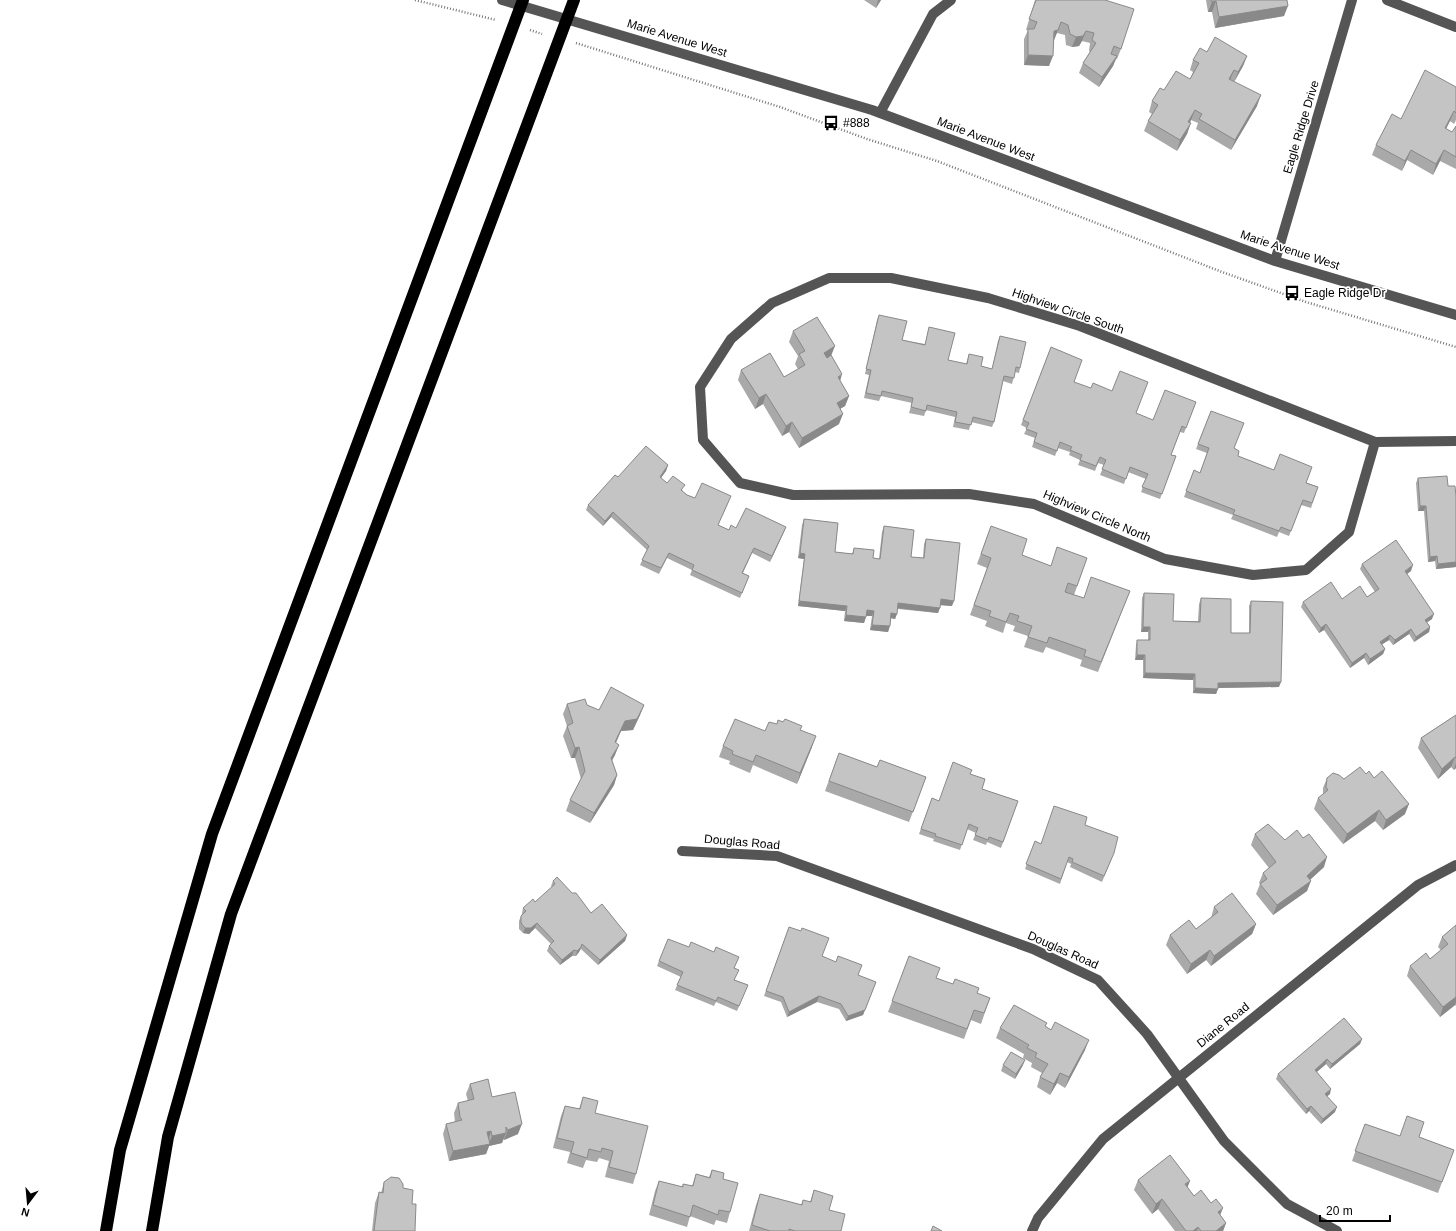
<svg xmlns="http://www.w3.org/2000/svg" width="1456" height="1231" viewBox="0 0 1456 1231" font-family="Arial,sans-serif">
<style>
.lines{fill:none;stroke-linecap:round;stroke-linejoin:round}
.path{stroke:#777;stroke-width:2.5;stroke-dasharray:1 2;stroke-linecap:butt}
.minor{stroke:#555;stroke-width:10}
.highway{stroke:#000;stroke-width:12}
.wall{fill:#a9a9a9}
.shaded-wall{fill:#898989}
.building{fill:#c4c4c4;stroke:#898989}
.labels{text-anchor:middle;stroke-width:3.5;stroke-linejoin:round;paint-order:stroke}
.street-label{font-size:12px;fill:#000;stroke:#fff}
.poi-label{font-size:12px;fill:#000;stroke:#fff;text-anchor:start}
</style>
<rect width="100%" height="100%" fill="#fff"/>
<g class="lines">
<!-- path -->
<path class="path" d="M415 0 496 20
M530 30 542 34
M576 43 780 107 867 139 937 161 1222 272 1306 302 1456 347"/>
<!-- minor -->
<path class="minor" d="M502 0 872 110 1275 261 1456 315
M1387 0 1456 27
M880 113 933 14 951 0
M1275 261 1352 0
M1375 442 1349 532 1306 570 1253 575 1165 559 1034 504 969 494 793 495 740 483 703 440 700 387 731 339 772 303 829 278H891L988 298 1080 326 1375 442 1456 441
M682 851 777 856 1033 949 1098 980 1147 1034 1224 1141 1287 1204 1337 1231
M1032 1231 1038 1218 1103 1139 1418 885 1456 865"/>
<!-- highway -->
<path class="highway" d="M106 1231 120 1150 212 834 523 0
M152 1231 168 1137 231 914 574 0"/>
</g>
<!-- wall -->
<path class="wall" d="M864 0H881L876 8Z
M1035 0H1105L1121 49 1117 59H1116L1113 66 1099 87 1079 73 1083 63 1090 52 1089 51 1090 43 1082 41 1079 46 1072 47 1066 45 1065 35 1057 33 1054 40H1053L1049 66 1024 65V39L1028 30H1026Z
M1206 0H1287L1284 16 1215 28 1212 12H1208Z
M1207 52 1247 56 1243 66 1234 82 1257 106 1231 150 1196 129 1198 123 1191 120 1190 123 1187 134 1177 151 1144 131 1148 121 1152 114 1149 112 1152 101 1164 90 1190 79 1193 72 1190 70 1193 60Z
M1456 87V120L1454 124 1450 121 1446 129 1452 132 1456 126V169L1440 161 1433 175 1407 160 1402 171 1372 155 1376 145 1401 119Z
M879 315 902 340 925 344 929 327 948 360 966 364 969 354 981 366 992 369 998 341 1000 336 1020 368 1019 373 1015 372 1012 384 1003 381 994 422 992 427 971 422 969 430 953 427 955 417 926 410 924 416 909 413 912 403 881 396 879 401 864 398 869 375 865 374 877 320Z
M793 331 831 356 840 381 849 396 845 406 840 409 839 424 799 448 789 432 782 436 763 404 755 409 738 380 741 370 784 377 798 369 795 364 798 356 789 342Z
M1051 347 1074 382 1136 414 1153 420 1196 402 1184 433 1180 432 1171 455 1176 456 1160 499 1141 492 1146 479 1128 472 1124 484 1100 475 1104 465 1098 463 1095 471 1078 465 1080 460 1069 455 1070 452 1058 448 1055 456 1032 447 1035 438 1024 434 1027 428 1021 425Z
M1211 411 1234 448 1238 456 1318 487 1311 508 1301 505 1289 536 1279 532 1277 537 1231 519 1233 515 1184 497 1194 470 1200 473 1207 453 1196 449Z
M668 465 666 471 661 478 667 483 683 490 682 491 687 495 695 498 729 501 718 525 729 530 736 528 786 527 770 562 752 553 743 573 749 576 740 598 690 575 692 570 667 558 659 574 640 565 647 550 611 517 603 526 586 510 588 505 618 477Z
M1418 478 1456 567 1436 569 1435 561 1428 562 1424 511H1418L1416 483Z
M804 519 835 552 852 554 854 548 873 558 879 559 882 532 884 526 911 557 923 558 924 544 926 539 952 606 940 605 938 613 898 609 895 619 891 618 888 632 870 630 872 616H866L864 623 844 621 845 611 798 606 804 559 798 558 802 525Z
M991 526 1022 555 1051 566 1087 558 1074 595 1083 598 1130 591 1098 672 1080 666 1082 660 1046 647 1043 653 1024 647 1028 636 1013 631 1015 626 1006 623 1003 633 985 626 987 621 970 615 987 568 977 564Z
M1362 564 1411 571 1406 574 1432 619 1427 622 1430 627 1429 632 1414 642 1409 634 1393 645 1389 640 1382 644 1385 649 1383 654 1368 665 1364 658 1350 668 1324 630 1319 633 1301 607 1303 602 1367 597 1375 592 1360 569Z
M1144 593 1173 621H1198L1199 604 1201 598 1231 633H1249V606L1251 601 1279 687 1218 688 1216 694 1193 693V680L1143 678V660H1135L1136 645 1137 640H1148V632H1141L1142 598Z
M567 704 587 705 599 710 644 705 640 715 633 730 621 731 616 743 615 755 612 760 617 775 614 785 590 823 566 811 570 800 581 779 575 758H571L563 736 567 726 563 714Z
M1456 715V768L1454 770 1451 767 1438 779 1418 748 1421 738Z
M777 724 801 731 812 747 797 784 753 765 750 773 729 764 730 761 719 757 723 746 765 731Z
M839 753 877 767 926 777 909 822 825 791Z
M970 774 982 789 1018 801 1001 848 987 842 986 845 973 840 976 833 967 829 960 850 933 841 934 839 919 834 932 798 939 801Z
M1366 774 1405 814 1383 830 1375 821 1343 844 1314 809 1318 798 1323 795V788L1327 778 1344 779Z
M1085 825 1112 858 1102 882 1070 867 1071 864 1067 862 1060 884 1025 869 1035 841 1041 844Z
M1255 834 1285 840 1324 867 1310 880 1307 891 1273 915 1256 894 1260 884 1259 883 1263 873 1269 868 1251 845Z
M553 881 572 893 591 913 627 935 625 941 598 965 581 949 579 952 576 956H572L560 965 547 951 549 946 551 944 535 928 529 934 523 933 519 929V921L521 916 522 914V913L523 908 535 902 552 887 551 886Z
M1214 907 1256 924 1252 934 1211 966 1206 960 1187 974 1166 945 1170 935 1196 929 1211 918Z
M1456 925V1006L1455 1005 1440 1017 1407 976 1410 966 1430 959 1441 950 1438 947 1442 937Z
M789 927 822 956 858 975 876 982 863 1015 846 1021 839 1009 817 1002 787 1017 781 1002 764 996Z
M909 956 936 978 990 998 981 1024 971 1020 964 1039 888 1012Z
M659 961 735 968V980L748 985 737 1011 716 1002 714 1006 675 990 681 977 657 966Z
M1047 1023 1045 1026 1085 1050 1065 1088 1057 1083 1050 1095 1037 1087 1040 1077 1042 1073 1031 1067 1032 1063 1023 1058 1024 1054 996 1038 1000 1028Z
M1362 1039 1360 1044 1330 1069 1326 1064 1317 1072 1330 1094 1327 1096 1335 1112 1321 1124 1309 1111 1306 1114 1276 1079 1278 1074Z
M1003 1065H1023L1015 1079 1001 1071Z
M470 1084 492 1097 518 1134 504 1140 503 1139 502 1143 489 1146 486 1154 449 1161 443 1134 446 1124 455 1122 454 1113 458 1103 468 1101 466 1094Z
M583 1097 595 1113 636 1174 633 1184 605 1177 609 1161 599 1158 597 1162 586 1160 583 1168 567 1163 570 1152 553 1148 561 1116 565 1106 579 1109Z
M1365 1124 1400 1136 1419 1137 1454 1150 1438 1193 1352 1161Z
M712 1170 723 1179 730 1212 727 1223 716 1220 714 1225 690 1216 687 1227 649 1215 655 1191 659 1181 682 1187 683 1184 692 1186 696 1174 709 1177Z
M1138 1180 1187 1187 1194 1196 1220 1216 1226 1223 1223 1231H1175L1158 1209 1152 1214 1134 1190Z
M384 1182 403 1188 412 1204 415 1231H372L375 1203 379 1192 381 1193Z
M814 1190 829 1210 841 1231H749L756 1205 760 1194 801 1205 803 1200 810 1202Z"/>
<!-- shaded-wall -->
<path class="shaded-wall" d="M878 0H881L876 8Z
M1216 1 1212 12H1208L1212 2Z
M1288 6 1284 16 1215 28 1219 17Z
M1061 22 1054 40 1050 41 1054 31Z
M1086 31 1082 41 1079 46 1072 47 1076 37Z
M1028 55 1053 56 1049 66 1024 65Z
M1117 56 1113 66 1099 87 1102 77Z
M1247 56 1243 66 1234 82 1238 72Z
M1234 70 1230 80 1229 79Z
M1261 95 1257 106 1231 150 1235 140Z
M1195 110 1191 120 1184 132 1188 122Z
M1454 111 1450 121 1441 138 1445 128Z
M1191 123 1187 134 1177 151 1180 140Z
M1411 150 1407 160 1402 171 1405 161Z
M1444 150 1440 161 1433 175 1436 164Z
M835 346 831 356 820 363 824 353Z
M842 374 839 385 838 377Z
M766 394 763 404 755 409 759 398Z
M849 396 845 406 833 413 837 403Z
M843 414 839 424 799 448 802 438Z
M792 422 789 432 782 436 786 426Z
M668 465 666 471 658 482 660 477Z
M1420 506H1426L1424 511H1418Z
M613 512 611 517 603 526 605 521Z
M786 527 784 532 770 562 772 556Z
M800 553 805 554 804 559 798 558Z
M1437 556 1435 561 1428 562 1430 557Z
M1456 562V567L1436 569 1438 564Z
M1413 565 1411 571 1403 577 1405 571Z
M941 599 954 601 952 606 939 605Z
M799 601 847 606 845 611 798 606Z
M898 603 940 608 938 613 896 608Z
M867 610 874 611 872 616H865Z
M891 613 897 614 895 619 890 618Z
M1434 614 1432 619 1423 625 1425 620Z
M846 615 866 617 864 623 844 621Z
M1326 624 1324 630 1319 633 1321 628Z
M872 625 890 626 888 632 870 630Z
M1143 627H1150L1148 632H1141Z
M1430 627 1429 632 1414 642 1416 637Z
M1411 629 1409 634 1393 645 1395 640Z
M1390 635 1389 640 1378 647 1380 642Z
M1385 649 1383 654 1368 665 1370 659Z
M1366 653 1364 658 1350 668 1352 663Z
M1137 655H1145L1143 660H1135Z
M1145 673 1195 674 1193 680 1143 678Z
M1281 682 1279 687 1216 688 1218 683Z
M1195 688 1218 689 1216 694 1193 693Z
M644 705 640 715 633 730 621 731 611 753 615 742 625 721Z
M816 736 812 747 797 784 800 773Z
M619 745 615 755 608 768 611 758Z
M579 747 575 758H571L575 748Z
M1455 757 1451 767 1438 779 1442 769Z
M1456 763V768L1454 770Z
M617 775 614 785 590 823 594 813Z
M1409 804 1405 814 1383 830 1386 820Z
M1379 810 1375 821 1343 844 1347 834Z
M1327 857 1324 867 1303 886 1307 876Z
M1311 881 1307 891 1273 915 1277 905Z
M537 923 535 928 529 934 523 933 525 928Z
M1256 924 1252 934 1211 966 1214 956Z
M627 935 625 941 598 965 600 960Z
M581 947 579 952 576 956 577 951Z
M574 950 572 956 560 965 562 960Z
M1210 950 1206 960 1187 974 1191 964Z
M819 996 817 1002 787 1017 789 1012Z
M1456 997V1002L1455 1005 1440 1017 1443 1007Z
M865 1010 863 1015 846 1021 848 1016Z
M1362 1039 1360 1044 1330 1069 1332 1064Z
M1089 1040 1085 1050 1065 1088 1069 1077Z
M1327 1059 1326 1064 1313 1075 1315 1070Z
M1025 1060 1023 1065 1015 1079 1016 1074Z
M1060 1073 1057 1083 1050 1095 1054 1084Z
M1331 1089 1330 1094 1324 1099 1325 1094Z
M1311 1106 1309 1111 1306 1114 1307 1109Z
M1337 1107 1335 1112 1321 1124 1323 1119Z
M522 1124 518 1134 504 1140 508 1130Z
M491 1131 488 1141 487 1132Z
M506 1133 502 1143 489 1146 486 1154 449 1161 453 1151 489 1144 492 1136Z
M1190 1181 1186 1191 1185 1184Z
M1162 1199 1158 1209 1152 1214 1156 1204Z
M1223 1208 1219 1218 1218 1212Z
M1226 1223 1223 1231H1216Z
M1198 1227 1197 1231H1193Z"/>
<!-- building -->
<path class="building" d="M1036 0H1105L1134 9 1121 49 1114 46 1111 54 1117 56 1102 77 1083 63 1096 43 1092 40 1094 33 1086 31 1083 36 1076 37 1070 34 1068 25 1061 22 1058 30 1054 31 1053 56 1028 55V29H1034L1037 22 1029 19Z
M1211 0H1287L1288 6 1219 17 1216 1 1212 2Z
M1215 37 1247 56 1238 72 1234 70 1229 79 1261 95 1235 140 1199 119 1202 114 1195 110 1188 122 1191 123 1180 140 1148 121 1158 105 1152 101 1160 88 1164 90 1176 71 1190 79 1199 63 1193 60 1200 48 1207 52Z
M1425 70 1456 87V113L1454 111 1445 128 1452 132 1456 126V157L1444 150 1436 164 1411 150 1405 161 1376 145 1392 114 1401 119Z
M879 315 907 321 902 340 925 345 929 327 955 333 948 360 967 364 969 354 983 357 981 366 992 369 1000 336 1026 342 1020 368 1016 367 1014 378 1004 376 994 422 973 417 971 425 955 422 957 412 927 405 926 411 911 407 913 398 882 391 881 396 866 393 871 370 866 369Z
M817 317 835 346 824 353 827 358 831 355 842 374 838 377 849 396 837 403 843 414 802 438 792 422 786 426 766 394 759 398 741 370 770 353 784 377 805 365 799 354 805 351 793 331Z
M1051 347 1082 360 1074 382 1091 388 1093 383 1112 391 1120 371 1148 382 1136 413 1153 420 1165 390 1196 402 1186 428 1182 426 1171 455 1176 456 1162 494 1142 487 1148 474 1130 467 1126 479 1102 469 1106 460 1100 457 1096 466 1080 460 1082 455 1070 450 1072 447 1060 442 1057 451 1034 442 1037 433 1026 429 1029 423 1023 420Z
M1211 411 1244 423 1234 448 1239 451 1238 456 1274 470 1280 454 1312 467 1306 483 1318 487 1312 503 1303 500 1291 531 1281 527 1279 531 1233 514 1235 510 1186 491 1194 470 1200 473 1209 448 1198 444Z
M646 446 668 465 660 477 667 483 673 476 685 485 681 490 687 495 695 498 702 483 731 496 718 525 729 530 731 525 736 528 746 508 786 527 772 556 754 548 742 573 749 576 742 593 692 570 694 565 669 553 661 568 642 560 649 546 613 512 605 521 588 505 615 475 618 477Z
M1447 476 1448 486H1455L1456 496V562L1438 564 1437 556 1430 557 1426 506H1420L1418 478Z
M804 519 838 523 835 552 853 554 854 548 874 550 873 558 880 559 884 526 914 530 911 557 924 558 926 539 960 543 954 601 941 599 940 608 898 603 897 614 891 613 890 626 872 625 874 611 867 610 866 617 846 615 847 606 799 601 805 554 800 553Z
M991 526 1027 539 1022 555 1051 566 1057 547 1087 558 1077 586 1068 583 1065 592 1084 598 1091 577 1130 591 1101 662 1084 656 1086 650 1049 637 1047 643 1028 637 1032 626 1017 621 1019 616 1010 613 1006 622 989 616 991 611 974 605 991 558 981 554Z
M1396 540 1413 565 1405 571 1434 614 1425 620 1430 627 1416 637 1411 629 1395 640 1390 635 1380 642 1385 649 1370 659 1366 653 1352 663 1326 624 1321 628 1303 602 1331 582 1342 599 1360 586 1367 597 1379 589 1362 564Z
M1144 593 1174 594 1173 621 1200 622 1201 598 1231 599V633H1250L1251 601 1283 602 1281 682 1218 683V689L1195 688V674L1145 673V655H1137V640H1150V627H1143Z
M611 687 644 705 637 719 625 721 615 742 619 745 611 758 617 775 594 813 570 800 585 771 579 747 575 748 567 726 573 723 567 704 585 699 587 705 599 710Z
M1456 715V758L1455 757 1442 769 1421 738Z
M735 719 765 731 769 722 777 724 778 720 783 722 785 719 802 726 800 730 816 736 800 773 756 755 753 762 732 754 733 751 723 746Z
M839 753 877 767 880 760 926 777 913 812 829 781Z
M953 762 972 770 970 774 985 779 982 789 1018 801 1003 842 989 837 988 840 975 835 978 828 969 824 962 845 935 836 936 834 921 829 932 798 939 801Z
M1360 767 1366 774 1369 771 1374 778 1382 771 1409 804 1386 820 1379 810 1347 834 1318 798 1328 790 1326 787 1327 778 1333 773 1339 775 1344 779Z
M1054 806 1087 817 1085 825 1118 837 1114 853 1104 876 1072 862 1073 859 1069 857 1061 879 1026 864 1035 841 1041 844Z
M1268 824 1285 840 1297 830 1303 838 1309 834 1327 857 1307 876 1311 881 1277 905 1260 884 1267 879 1263 873 1276 862 1255 834Z
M557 877 572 893H576L591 913 602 904 627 935 600 960 582 944 581 947 577 951 574 950 562 960 549 946 554 941 537 923 531 928H525L521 923V916L526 911 523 908 533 899 535 902 555 884 553 881Z
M1232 893 1256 924 1214 956 1210 950 1191 964 1170 935 1189 920 1196 929 1218 912 1214 907Z
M1456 925V997L1443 1007 1410 966 1426 953 1430 959 1448 944 1442 937Z
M789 927 801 931 802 928 829 938 822 956 836 962 838 956 862 965 858 975 876 982 865 1010 848 1016 841 1004 819 996 789 1012 783 997 766 991Z
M668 939 689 947 691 942 714 952 716 947 739 957 734 968 739 970 734 980 748 985 739 1006 718 997 716 1001 677 985 683 972 659 961Z
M909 956 940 968 936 978 953 984 955 979 979 988 977 993 990 998 984 1013 974 1010 967 1029 892 1001Z
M1014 1005 1047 1023 1045 1026 1051 1030 1055 1022 1089 1040 1069 1077 1060 1073 1054 1084 1040 1077 1048 1064 1035 1057 1037 1053 1027 1048 1029 1045 1000 1028Z
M1344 1018 1362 1039 1332 1064 1327 1059 1315 1070 1331 1089 1325 1094 1337 1107 1323 1119 1311 1106 1307 1109 1278 1074Z
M1011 1052 1025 1060 1016 1074 1003 1065Z
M488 1079 492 1097 515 1092 522 1124 508 1130 506 1127V1133L492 1136 491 1131 487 1132 490 1144 453 1151 446 1124 462 1120 460 1117 458 1103 474 1099 470 1084Z
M583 1097 598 1101 595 1113 648 1126 636 1174 609 1167 613 1151 602 1148 601 1152 589 1149 587 1158 571 1153 574 1142 557 1138 565 1106 580 1109Z
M1407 1116 1424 1122 1419 1137 1454 1150 1442 1182 1355 1151 1365 1124 1400 1136Z
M1170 1155 1190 1181 1185 1184 1194 1196 1201 1190 1211 1203 1216 1199 1223 1208 1218 1212 1226 1223 1216 1231H1201L1198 1227 1193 1231H1186L1162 1199 1156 1204 1138 1180Z
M712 1170 724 1173 723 1179 738 1183 730 1212 719 1210 718 1215 693 1205 690 1217 653 1205 659 1181 683 1187V1184L693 1186 696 1174 710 1178Z
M391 1177 399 1178 403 1184V1188L413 1190 412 1204H416L415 1231H374L379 1192 383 1193 384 1182Z
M814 1190 833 1196 829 1210 845 1214 841 1231H795L789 1229V1231H770L752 1225 760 1194 802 1205 803 1200 811 1202Z
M933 1226 942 1231H931Z"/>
<!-- icons -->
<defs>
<symbol id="bus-bare" viewBox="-9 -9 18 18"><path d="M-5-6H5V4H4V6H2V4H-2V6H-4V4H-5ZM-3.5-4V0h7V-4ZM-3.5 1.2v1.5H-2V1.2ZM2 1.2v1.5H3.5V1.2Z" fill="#000" stroke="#fff" stroke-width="2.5" paint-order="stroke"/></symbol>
</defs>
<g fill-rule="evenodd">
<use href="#bus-bare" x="820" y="112" width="22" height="22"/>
<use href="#bus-bare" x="1281" y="282" width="22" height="22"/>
</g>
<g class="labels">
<!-- street labels -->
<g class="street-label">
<text transform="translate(677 38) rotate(17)" y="4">Marie Avenue West</text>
<text transform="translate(1301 127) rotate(-73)" y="4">Eagle Ridge Drive</text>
<text transform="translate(986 139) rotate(21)" y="4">Marie Avenue West</text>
<text transform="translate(1290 250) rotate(18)" y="4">Marie Avenue West</text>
<text transform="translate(1068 311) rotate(19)" y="4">Highview Circle South</text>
<text transform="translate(1097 516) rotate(23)" y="4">Highview Circle North</text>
<text transform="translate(742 842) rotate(5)" y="4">Douglas Road</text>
<text transform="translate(1063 950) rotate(24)" y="4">Douglas Road</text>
<text transform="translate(1223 1025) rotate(-39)" y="4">Diane Road</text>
</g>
<!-- poi labels -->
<g class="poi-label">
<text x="843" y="127">#888</text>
<text x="1304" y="297">Eagle Ridge Dr</text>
</g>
</g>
<!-- north arrow -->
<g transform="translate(28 1203) rotate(196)" stroke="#ffffff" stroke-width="3" paint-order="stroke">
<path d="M0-3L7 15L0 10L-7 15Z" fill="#000000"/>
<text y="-6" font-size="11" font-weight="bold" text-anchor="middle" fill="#000000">N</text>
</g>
<!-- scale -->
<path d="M1320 1215v6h70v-6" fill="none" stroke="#000000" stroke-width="2"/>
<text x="1326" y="1215" font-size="12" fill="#000000" stroke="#ffffff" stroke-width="3" paint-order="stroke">20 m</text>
</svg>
